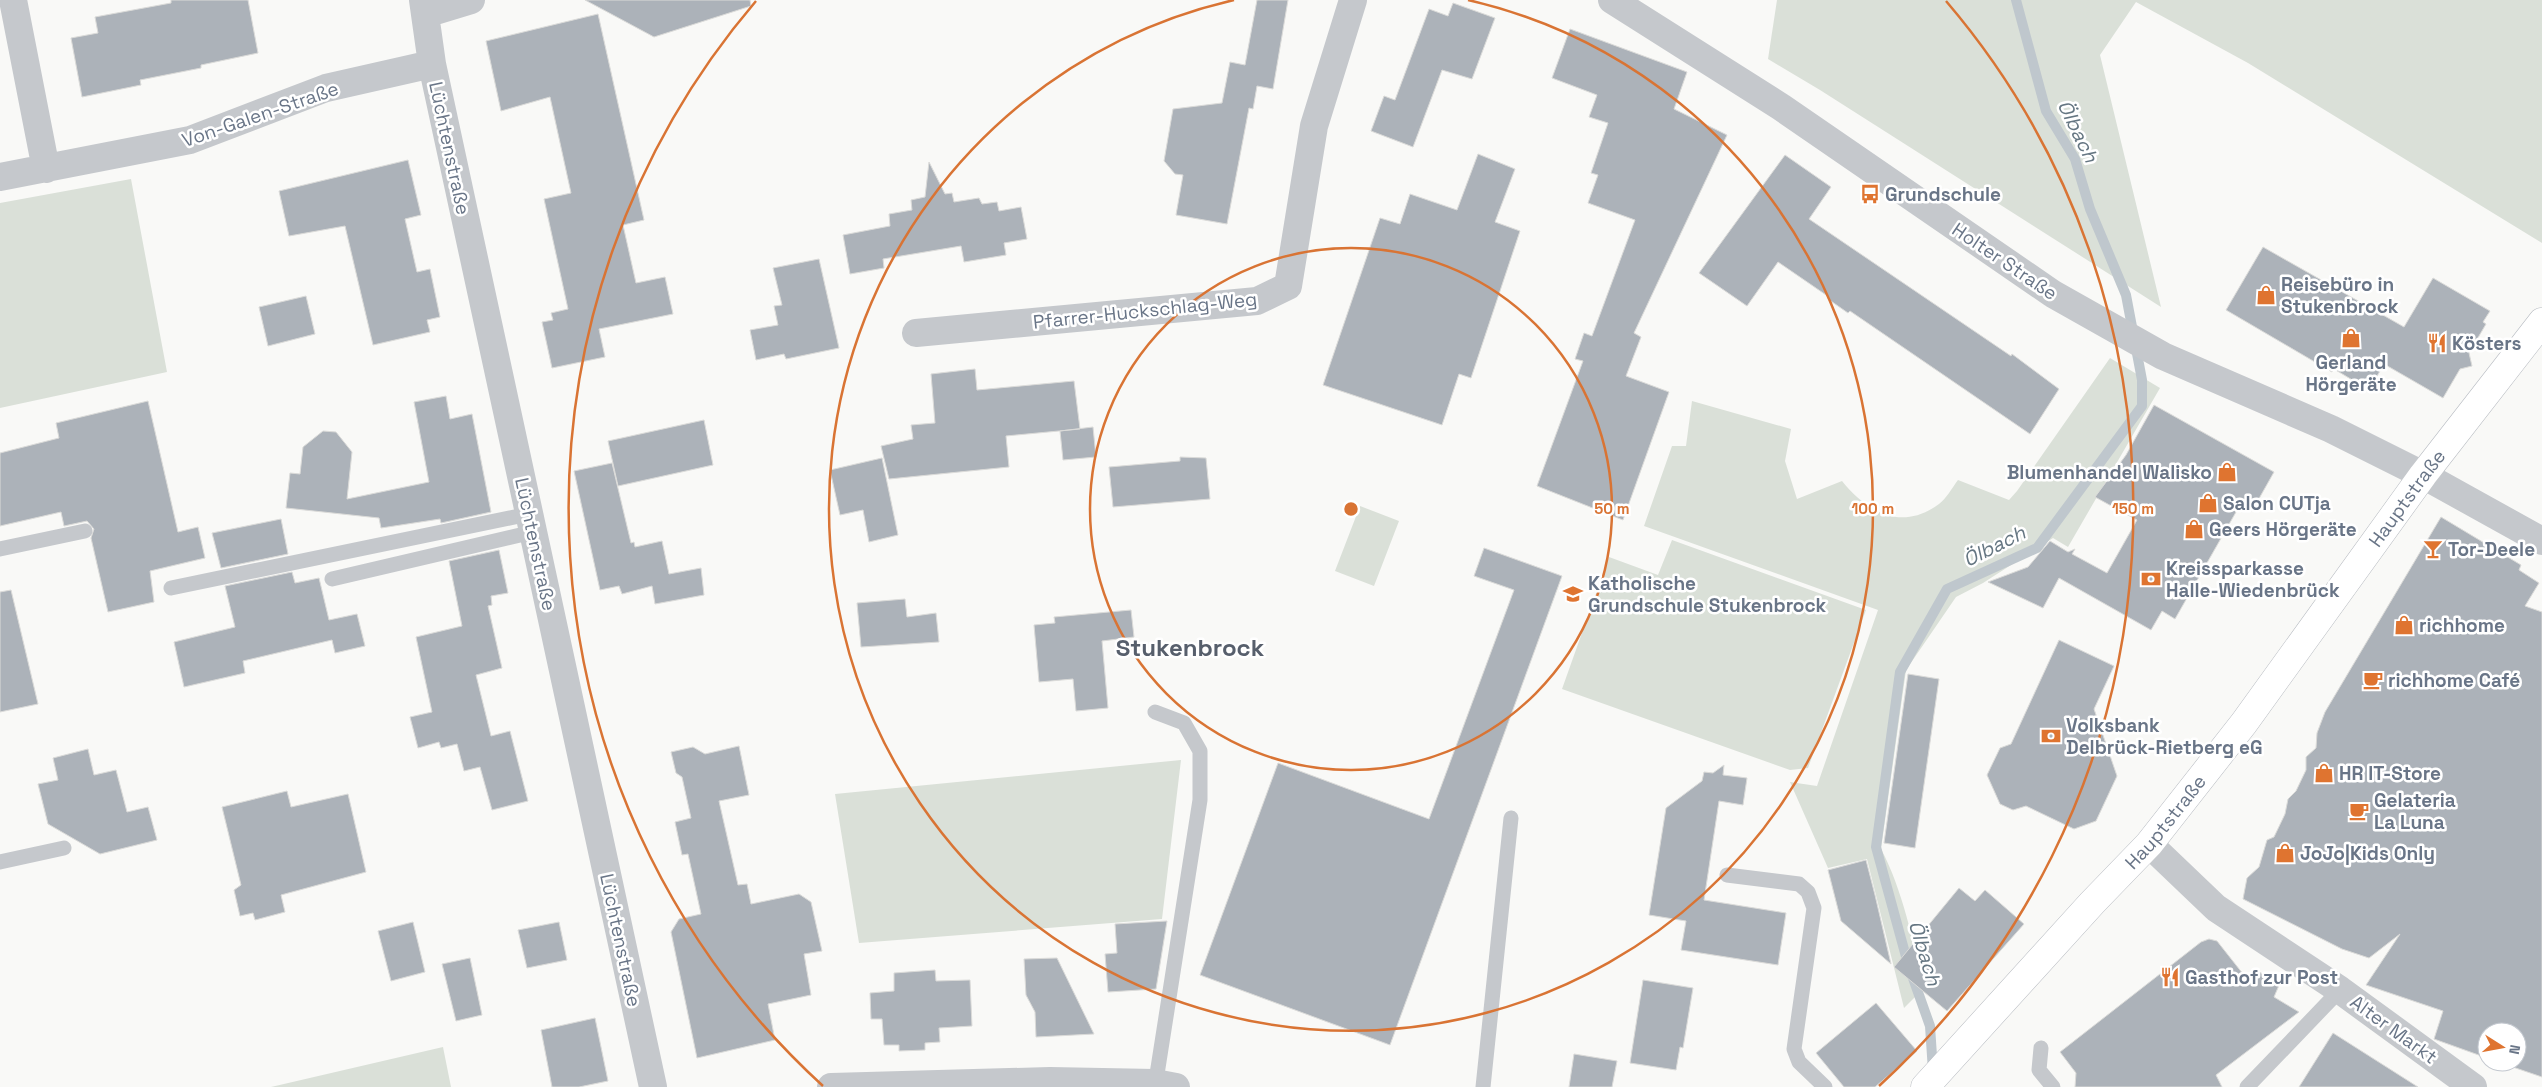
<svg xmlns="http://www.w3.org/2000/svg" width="2542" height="1087" viewBox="0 0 2542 1087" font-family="'Space Grotesk',sans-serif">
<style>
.green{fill:#dae0d8}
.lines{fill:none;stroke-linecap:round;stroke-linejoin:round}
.stream{stroke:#bfc7cd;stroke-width:10}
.building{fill:#acb2b9;stroke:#dbdbd9}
.secondary-casing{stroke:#b7bbc1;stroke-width:29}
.service{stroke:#c5c8cc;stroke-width:15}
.minor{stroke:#c5c8cc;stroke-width:28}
.tertiary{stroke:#c5c8cc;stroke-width:28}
.secondary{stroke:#fff;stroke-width:28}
.ring{fill:none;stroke:#d97434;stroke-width:2.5}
.labels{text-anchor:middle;stroke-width:5;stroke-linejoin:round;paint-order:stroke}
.street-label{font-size:19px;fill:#697587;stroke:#fff}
.poi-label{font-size:19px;font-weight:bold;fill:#697587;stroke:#fff;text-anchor:start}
.water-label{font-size:20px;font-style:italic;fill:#657682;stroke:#fff}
.district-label{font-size:24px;font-weight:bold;fill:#575f6c;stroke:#fff}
.centre{fill:#d97434;stroke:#fff;stroke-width:2.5}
.ring-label{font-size:15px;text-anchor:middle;font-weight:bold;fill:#d97434;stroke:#fff;stroke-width:5;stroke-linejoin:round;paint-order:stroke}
</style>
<rect width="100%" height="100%" fill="#f9f9f7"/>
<!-- green -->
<path class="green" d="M1777 0H2542V243L2248 63 2136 2 2100 55 2161 307 1820 90 1768 59Z
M131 179 167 372 0 408V203Z
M2110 358 2160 388 2068 547 2053 538 1983 583 1956 597 1906 670 1881 849C1901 886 1916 947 1922 990L1904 1008 1867 859 1828 868 1790 782 1817 786 1878 610 1644 526 1672 446H1686L1692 401 1791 429 1785 461 1797 499 1842 481C1867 512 1901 532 1939 504 1946 499 1952 488 1958 480L2009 500 2017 491Z
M1360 506 1399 521 1374 586 1335 571Z
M1672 540 1866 610 1808 768 1790 770 1562 689 1609 557 1658 575Z
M1181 760 1162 919 859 943 835 794Z
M443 1047 451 1087H271Z"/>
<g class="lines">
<!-- stream -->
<path class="stream" d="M1933 1071 1930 1026 1908 964 1876 847 1900 672 1947 589 2037 548 2142 406V380L2126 295 2090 209 2075 159 2046 111 2016 0"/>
</g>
<!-- building -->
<path class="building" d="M171 0H248L258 53 201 65V68L140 80 141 85 82 97 71 38 98 33 95 17 171 3Z
M585 0H750L751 6 654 37Z
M1257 0H1288L1273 89 1257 86 1253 109 1249 108 1227 224 1176 215 1183 175 1175 174 1164 161 1173 109 1222 103 1230 62 1245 65Z
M1453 3 1495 18 1472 79 1442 70 1413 147 1371 131 1384 96 1395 100 1429 9 1448 16Z
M598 14 644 220 623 225 636 283 665 277 673 314 599 329 605 357 552 368 542 322 553 320 551 313 568 309 544 199 571 193 550 97 501 111 486 41Z
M1570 29 1687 72 1674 109 1727 135 1634 333 1641 337 1626 376 1669 392 1623 520 1537 486 1583 361 1575 359 1584 333 1592 336 1635 220 1588 203 1598 175 1591 173 1608 123 1589 117 1597 95 1552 78Z
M1478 154 1515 169 1495 222 1520 231 1471 378 1459 374 1442 425 1323 385 1380 218 1400 224 1410 194 1457 210Z
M1785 155 1831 187 1809 219 2011 356 2012 354 2059 389 2030 434 1850 311 1848 313 1828 299 1829 297 1778 262 1747 306 1699 273Z
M408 160 421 215 405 219 417 272 430 269 440 317 427 320 430 332 373 345 345 226 289 236 279 191Z
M929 162 945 194 952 193 954 202 979 198 982 204 997 202 999 211 1021 207 1027 239 1004 243 1006 255 964 262 961 246 883 259 884 268 850 274 843 235 890 226 889 214 912 210 911 200 925 197Z
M2263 247 2404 327 2433 278 2490 311 2483 322 2486 324 2469 353 2472 366 2460 369 2443 398 2384 364 2369 390 2334 369 2332 372 2226 310Z
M819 259 839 348 786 359 784 354 756 360 750 330 778 325 774 306 782 305 773 268Z
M306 296 315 334 268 346 259 307Z
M975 369 977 390 1074 381 1080 429 1006 436 1009 467 889 479 881 446 913 439 911 425 935 423 931 374Z
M446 396 450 419 472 414 491 512 441 523 440 519 381 528 379 518 286 508 290 473 300 474 303 447 323 431 336 432 352 452 347 499 429 482 414 402Z
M148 401 178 532 198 527 205 558 150 571 154 602 108 612 91 538 94 529 87 521 64 526 61 512 0 526V453L59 438 56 423Z
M2154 405 2274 472 2252 511 2240 505 2175 619 2162 611 2151 630 2059 578 2043 608 1988 582 2028 567 2050 541 2068 552 2075 549 2072 554 2107 573 2137 520 2095 497 2126 455Z
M704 420 713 465 618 486 608 441Z
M1093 427 1096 457 1063 460 1060 431Z
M1180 457 1206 458 1210 499 1113 507 1109 467 1180 461Z
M882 458 898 535 869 542 863 510 840 515 830 470Z
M612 463 631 543 634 542 635 547 662 541 669 574 701 568 704 595 655 604 652 586 622 594 619 586 600 590 574 471Z
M2441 517 2521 565 2519 570 2539 583 2525 606 2542 612V1077L2498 1062H2517V1032H2487V1058L2434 1039 2443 1011 2366 985 2400 934 2369 958 2342 949 2243 899 2247 878 2259 867 2267 840 2274 837 2285 814 2288 799 2296 791 2306 770V757L2316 748 2317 733 2325 712Z
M281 519 288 554 221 568 212 533Z
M1484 548 1562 576 1390 1045 1200 975 1278 763 1429 819 1514 590 1474 576Z
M499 550 508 593 491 596 492 605 488 606 502 668 476 675 491 736 510 731 528 801 492 810 480 767 464 771 457 744 441 748 439 742 418 748 410 717 432 712 416 637 462 626 449 561Z
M292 572 295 583 319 578 329 620 357 614 365 646 335 653 332 640 243 661 245 673 184 687 174 642 235 627 225 586Z
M11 590 38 704 0 712V592Z
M905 599 907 617 936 613 939 642 861 647 857 603Z
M1131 610 1134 637 1102 641 1108 708 1076 711 1073 679 1039 682 1034 625 1055 623 1054 617Z
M2059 640 2114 666 2094 709 2117 776 2096 821 2074 829 2026 806 2013 810 2000 804 1987 775 2000 748 2011 744Z
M1908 674 1939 679 1915 848 1884 843Z
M739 746 749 795 719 801 738 885 747 884 751 904 799 894 811 902 822 951 804 954 811 995 768 1004 775 1040 697 1058 671 932 679 919 701 914 688 854 682 855 675 822 691 818 682 777 676 773 671 752 693 747 705 754Z
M88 749 94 775 116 770 127 812 148 807 157 840 100 854 48 824 38 784 58 780 53 758Z
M1724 765 1723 775 1747 778 1743 805 1719 801 1704 900 1786 913 1778 965 1681 950 1686 921 1649 915 1666 808 1702 781 1704 772 1713 773Z
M287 791 291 807 348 794 366 872 281 895 285 912 255 920 253 913 240 916 234 890 241 885 222 807Z
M1866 860 1875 895 1891 964 1841 921 1828 870Z
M1959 888 1975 901 1985 890 2024 924 1947 1011 1894 967Z
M1167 921 1156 989 1108 992 1105 954 1117 953 1115 924Z
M413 922 425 972 391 981 378 931Z
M559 922 567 960 527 968 518 930Z
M2209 939 2217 941 2247 979 2257 971 2280 983 2274 997 2299 1012 2216 1075 2222 1087H2075L2076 1073 2060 1052 2201 942Z
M470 958 482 1015 456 1021 442 964Z
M1057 958 1094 1034 1036 1037 1035 1012 1026 995 1024 959Z
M935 970 936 981 970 980 972 1026 939 1028 940 1042 925 1043V1050L899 1051V1045H884L882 1019H871L870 993 894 991V973Z
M1643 980 1693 988 1683 1048 1680 1047 1676 1070 1630 1063Z
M1876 1003 1917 1051 1875 1087H1844L1816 1053Z
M595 1018 608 1081 579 1087H552L541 1030Z
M2333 1033 2418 1087H2299Z
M1574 1054 1617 1061 1612 1087H1569Z"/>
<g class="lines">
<defs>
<g id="secondary">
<path id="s1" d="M1925 1087 2092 903 2149 844 2244 723 2423 475 2542 322"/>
</g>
</defs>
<!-- secondary casing -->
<use href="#secondary" class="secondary-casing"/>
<!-- service -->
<path class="service" d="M0 549 85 531
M332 579 533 532
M171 588 529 514
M0 862 64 848
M1727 875 1799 884 1808 892 1814 908 1794 1049 1799 1062 1825 1087
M2041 1048 2039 1070 2053 1087
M1155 1087 1200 800V751L1184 723 1155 712
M1483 1087 1511 818
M2247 1087 2340 990"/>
<!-- minor -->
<path class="minor" d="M13 0 46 169
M423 0 432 64 653 1087
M425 14 471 0
M0 177 190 140 326 88 432 64
M916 333 1257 301 1288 286 1314 126 1353 0
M2423 475 2542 541
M2149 844 2216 908 2340 990 2473 1087
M831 1087 1050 1081 1155 1083 1176 1087"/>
<!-- tertiary -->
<path class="tertiary" d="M1612 0 1781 107 2053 294 2163 356 2331 429 2423 475"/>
<!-- secondary -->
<use href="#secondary" class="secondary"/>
</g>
<!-- distance rings -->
<g class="ring">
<circle cx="1351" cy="509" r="261"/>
<path d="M1468 0A522 522 0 1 1 1234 0"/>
<path d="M823 1086A782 782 0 0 1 756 1M1946 1A782 782 0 0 1 1879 1086"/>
</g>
<!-- icons -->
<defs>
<symbol id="bus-bare" viewBox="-9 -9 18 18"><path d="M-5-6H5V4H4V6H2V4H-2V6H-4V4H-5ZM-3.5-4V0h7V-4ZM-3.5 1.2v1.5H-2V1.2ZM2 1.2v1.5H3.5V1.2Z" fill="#df7430" stroke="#fff" stroke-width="2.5" paint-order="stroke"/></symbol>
<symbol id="shop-bare" viewBox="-9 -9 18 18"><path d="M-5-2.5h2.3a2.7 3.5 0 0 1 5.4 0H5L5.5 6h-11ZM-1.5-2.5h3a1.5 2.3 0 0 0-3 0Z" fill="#df7430" stroke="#fff" stroke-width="2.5" paint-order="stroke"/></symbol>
<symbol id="restaurant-bare" viewBox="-9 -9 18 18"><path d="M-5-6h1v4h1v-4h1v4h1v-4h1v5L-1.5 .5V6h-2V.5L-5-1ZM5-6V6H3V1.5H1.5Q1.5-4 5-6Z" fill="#df7430" stroke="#fff" stroke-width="2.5" paint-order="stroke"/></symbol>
<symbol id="bar-bare" viewBox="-9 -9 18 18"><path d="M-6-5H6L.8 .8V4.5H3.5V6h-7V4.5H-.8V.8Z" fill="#df7430" stroke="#fff" stroke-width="2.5" paint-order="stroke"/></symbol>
<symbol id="bank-bare" viewBox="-9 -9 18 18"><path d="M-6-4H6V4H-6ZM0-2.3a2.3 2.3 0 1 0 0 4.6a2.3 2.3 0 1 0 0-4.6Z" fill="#df7430" stroke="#fff" stroke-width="2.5" paint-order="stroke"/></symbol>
<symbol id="school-bare" viewBox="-9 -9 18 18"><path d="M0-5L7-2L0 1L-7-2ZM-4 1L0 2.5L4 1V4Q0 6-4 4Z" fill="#df7430" stroke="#fff" stroke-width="2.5" paint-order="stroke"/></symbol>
<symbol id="cafe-bare" viewBox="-9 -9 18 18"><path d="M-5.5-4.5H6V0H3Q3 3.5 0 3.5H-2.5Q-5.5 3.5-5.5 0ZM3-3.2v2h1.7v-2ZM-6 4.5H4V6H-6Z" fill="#df7430" stroke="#fff" stroke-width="2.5" paint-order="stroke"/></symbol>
</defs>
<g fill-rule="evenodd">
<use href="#bus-bare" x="1856" y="180" width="28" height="28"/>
<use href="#shop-bare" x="2252" y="281" width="28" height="28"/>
<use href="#shop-bare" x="2337" y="324" width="28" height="28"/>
<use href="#restaurant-bare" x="2423" y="329" width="28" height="28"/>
<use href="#shop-bare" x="2213" y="458" width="28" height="28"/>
<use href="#shop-bare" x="2194" y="489" width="28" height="28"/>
<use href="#shop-bare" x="2180" y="515" width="28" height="28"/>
<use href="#bar-bare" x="2419" y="535" width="28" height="28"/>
<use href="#bank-bare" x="2137" y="565" width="28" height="28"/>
<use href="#school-bare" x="1559" y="580" width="28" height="28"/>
<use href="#shop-bare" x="2390" y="611" width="28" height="28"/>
<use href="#cafe-bare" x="2359" y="666" width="28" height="28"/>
<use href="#bank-bare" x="2037" y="722" width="28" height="28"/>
<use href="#shop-bare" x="2310" y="759" width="28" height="28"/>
<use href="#cafe-bare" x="2345" y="797" width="28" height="28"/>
<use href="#shop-bare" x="2271" y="839" width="28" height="28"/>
<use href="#restaurant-bare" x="2156" y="963" width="28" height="28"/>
</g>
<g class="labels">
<!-- street labels -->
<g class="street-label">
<text transform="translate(260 114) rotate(-19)" y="7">Von-Galen-Straße</text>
<text transform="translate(450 148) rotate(78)" y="7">Lüchtenstraße</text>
<text transform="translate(2005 261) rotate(34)" y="7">Holter Straße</text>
<text transform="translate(1145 310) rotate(-6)" y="7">Pfarrer-Huckschlag-Weg</text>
<text dy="7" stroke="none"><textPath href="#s1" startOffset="762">Hauptstraße</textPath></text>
<text transform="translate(536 544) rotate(78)" y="7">Lüchtenstraße</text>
<text dy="7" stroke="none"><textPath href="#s1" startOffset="358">Hauptstraße</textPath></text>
<text transform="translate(621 940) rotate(78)" y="7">Lüchtenstraße</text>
<text transform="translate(2394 1029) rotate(36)" y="7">Alter Markt</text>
</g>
<!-- poi labels -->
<g class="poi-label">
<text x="1885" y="201">Grundschule</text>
<text x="2281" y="291">Reisebüro in<tspan x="2281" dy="22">Stukenbrock</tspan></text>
<text x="2452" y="350">Kösters</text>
<text x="2351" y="369" text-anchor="middle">Gerland<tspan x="2351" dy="22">Hörgeräte</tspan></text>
<text x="2212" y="479" text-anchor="end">Blumenhandel Walisko</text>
<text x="2223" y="510">Salon CUTja</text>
<text x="2209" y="536">Geers Hörgeräte</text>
<text x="2448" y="556">Tor-Deele</text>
<text x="2166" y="575">Kreissparkasse<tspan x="2166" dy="22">Halle-Wiedenbrück</tspan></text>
<text x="1588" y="590">Katholische<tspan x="1588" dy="22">Grundschule Stukenbrock</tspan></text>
<text x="2419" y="632">richhome</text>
<text x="2388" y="687">richhome Café</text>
<text x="2066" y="732">Volksbank<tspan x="2066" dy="22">Delbrück-Rietberg eG</tspan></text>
<text x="2339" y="780">HR IT-Store</text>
<text x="2374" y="807">Gelateria<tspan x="2374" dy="22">La Luna</tspan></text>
<text x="2300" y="860">JoJo|Kids Only</text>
<text x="2185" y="984">Gasthof zur Post</text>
</g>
<!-- water labels -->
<g class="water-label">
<text transform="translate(2078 131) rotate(64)" y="7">Ölbach</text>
<text transform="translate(1994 546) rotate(-27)" y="7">Ölbach</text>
<text transform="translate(1925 953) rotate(73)" y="7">Ölbach</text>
</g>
<!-- district labels -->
<g class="district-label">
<text x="1190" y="656">Stukenbrock</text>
</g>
</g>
<circle cx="1351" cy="509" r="8" class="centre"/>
<g class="ring-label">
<text x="1612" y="514">50 m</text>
<text x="1873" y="514">100 m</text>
<text x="2133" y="514">150 m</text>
</g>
<!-- north arrow -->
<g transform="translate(2502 1047) rotate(101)"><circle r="24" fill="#ffffff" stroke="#c3c8cf"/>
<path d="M0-4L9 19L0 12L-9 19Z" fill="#df7430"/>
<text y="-8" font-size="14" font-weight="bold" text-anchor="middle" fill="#697587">N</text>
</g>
</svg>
